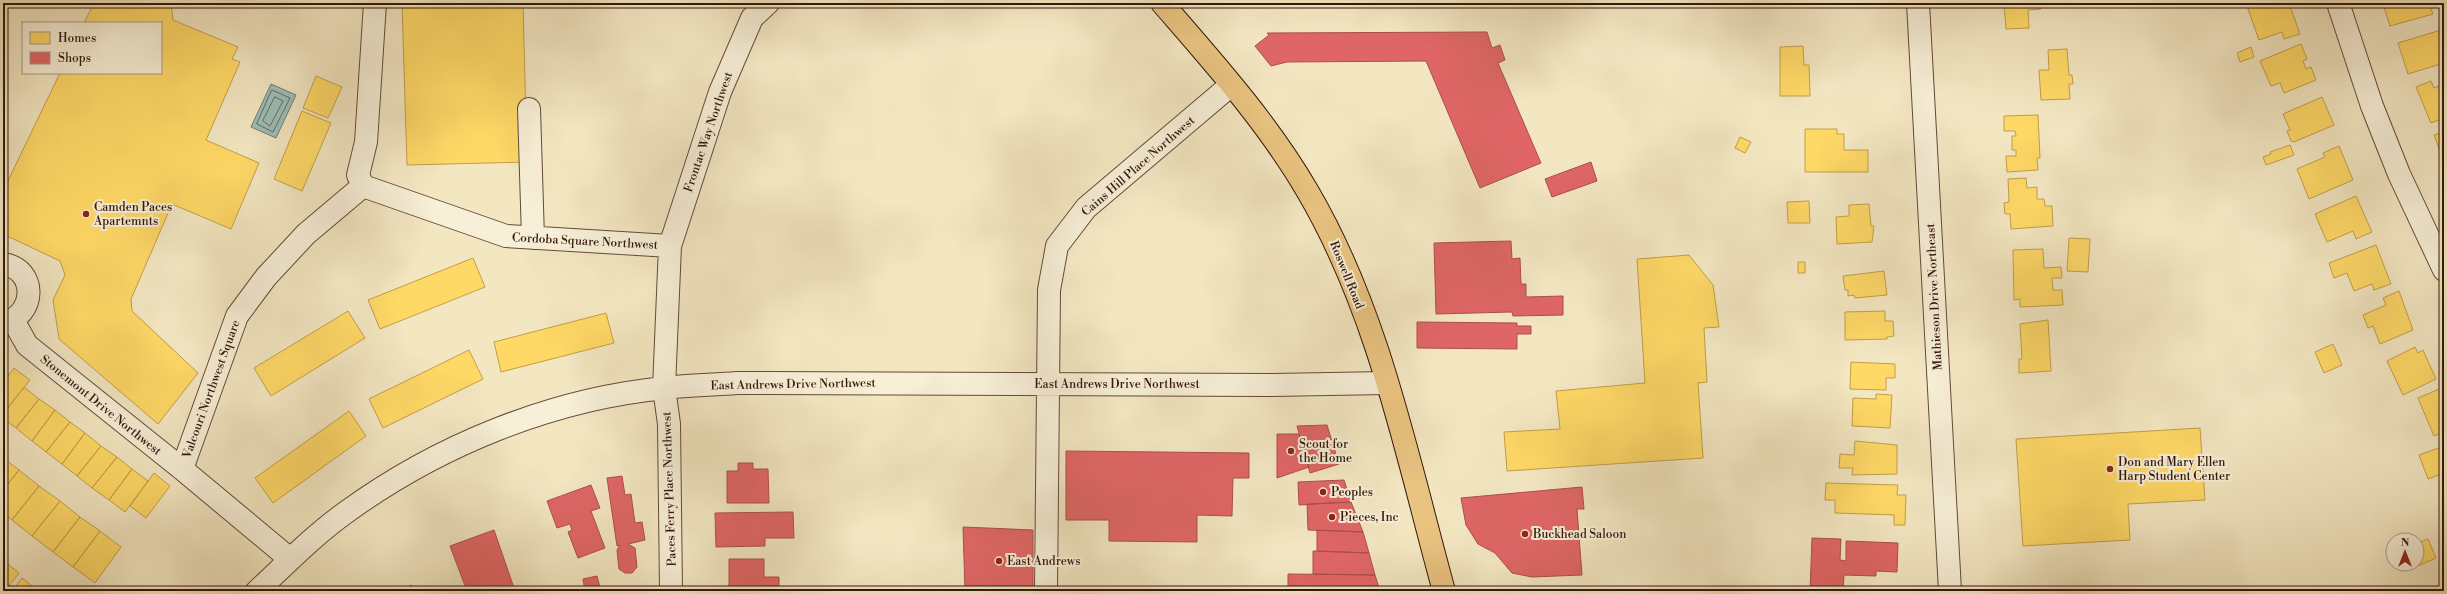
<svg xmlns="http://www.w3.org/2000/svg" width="2447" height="594" viewBox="0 0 2447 594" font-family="'Libre Bodoni',serif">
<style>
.water{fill:#9dbfba;stroke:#737b74}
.homes{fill:#ffd966;stroke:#c29e4a}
.shops{fill:#e06666;stroke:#ac4e4a}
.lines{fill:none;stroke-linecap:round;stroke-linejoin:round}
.shore{stroke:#686a62;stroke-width:1}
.minor-casing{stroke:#634a38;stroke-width:24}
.major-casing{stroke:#33160a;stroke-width:24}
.minor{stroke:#f7efd7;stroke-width:22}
.major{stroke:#eac481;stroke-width:22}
.poi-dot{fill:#8f2418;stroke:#f7efd7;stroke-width:1.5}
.labels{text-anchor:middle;stroke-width:4;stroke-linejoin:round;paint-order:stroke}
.street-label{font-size:12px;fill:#33160a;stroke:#f7efd7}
.poi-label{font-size:12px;fill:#33160a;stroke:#f7efd7;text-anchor:start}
</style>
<rect width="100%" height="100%" fill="#f3e7c2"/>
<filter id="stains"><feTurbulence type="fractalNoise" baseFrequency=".005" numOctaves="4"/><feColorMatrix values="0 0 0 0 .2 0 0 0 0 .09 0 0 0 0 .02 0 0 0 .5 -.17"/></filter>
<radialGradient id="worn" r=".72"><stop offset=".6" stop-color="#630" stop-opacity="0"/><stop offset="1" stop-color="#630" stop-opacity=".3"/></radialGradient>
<!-- water -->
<path class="water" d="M271 84 296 95 276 138 251 127Z"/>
<!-- homes -->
<path class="homes" d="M94 3H171L173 20 238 47 232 59 240 62 206 140 259 163 231 229 172 204 131 299 132 311 198 373 158 424 59 339 53 300 65 275 60 261 3 234 5 214 3 213V191L60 73H161V23H84Z
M402 3H523L527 162 407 165Z
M1386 3H1549V6Z
M1735 3H1772V5H1735Z
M1996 3H2040L2041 9 2028 10 2029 28 2006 29 2004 4Z
M2255 3H2289L2300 34 2284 39 2282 32 2259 40 2247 6Z
M2390 3H2429L2433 14 2390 26 2384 7 2391 5Z
M2444 29V63L2408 74 2398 43Z
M2301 44 2307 59 2303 61 2306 69 2311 67 2316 80 2284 93 2280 83 2271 86 2260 61Z
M1803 46 1804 65H1809L1810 96H1780V47Z
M2251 47 2254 57 2240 62 2237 53Z
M2067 49 2069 75H2072L2073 84H2069L2070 99 2041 100 2039 70H2049L2048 50Z
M316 76 342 87 328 118 303 108Z
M2431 81 2434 88 2444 84V118L2431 123 2416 87Z
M2322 97 2334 125 2294 142 2291 141 2287 131 2290 130 2283 114Z
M302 111 331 123 302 191 274 179Z
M2038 115 2040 158H2037L2038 170 2007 172 2006 156H2016V150H2012V136H2016L2015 131H2004V116Z
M1805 129H1837V134H1844V150H1868V172H1805Z
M2444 132V153L2441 154 2434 135Z
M1740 137 1751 142 1745 153 1735 148Z
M2290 145 2294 155 2266 165 2263 157 2271 154 2270 152Z
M2339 146 2353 180 2309 199 2297 169 2325 157 2323 153Z
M2026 178 2027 188 2037 187V199H2044L2045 206H2052L2053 226 2011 229 2010 214H2005L2004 203 2009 202 2008 179Z
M2356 196 2372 232 2356 239 2353 231 2327 242 2315 214Z
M1809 201 1810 223H1788L1787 202Z
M1869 204 1871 226H1874L1872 242 1837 244 1836 217 1849 216V205Z
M2069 238 2090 239 2088 272 2067 271Z
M2376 245 2391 284 2374 290 2372 284 2354 291 2347 273 2334 278 2329 263Z
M2043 249 2044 268 2061 267 2062 278H2052L2053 290H2062L2063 305 2020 307V299L2014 300 2013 250Z
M1689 255 1713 285 1719 327 1704 328 1707 382 1698 383 1703 458 1507 471 1504 432 1560 429 1556 391 1645 383 1637 259Z
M473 258 485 287 380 329 368 300Z
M1798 262H1805V273H1798Z
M1884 271 1887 295 1855 298 1854 295 1848 296V290H1845L1843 276Z
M2399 291 2413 330 2380 344 2373 326 2368 328 2363 315 2386 305 2383 298Z
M348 311 365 338 271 396 254 368Z
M1885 311V321H1893L1894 336 1887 337V339L1845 340V312Z
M606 313 614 343 501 372 494 342Z
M2048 320 2051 371 2019 373V359H2022L2020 324Z
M2333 344 2342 365 2324 373 2315 352Z
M2415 347 2418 353 2423 350 2436 379 2403 395 2387 361Z
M469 350 483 379 383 428 369 399Z
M1851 362 1895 364V378H1886V390L1850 389Z
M14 368 30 380 6 410 3 408V383Z
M24 387 39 399 16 428 3 418V414Z
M2444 387V432L2434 436 2418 398Z
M1876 394 1892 395 1890 428 1852 426 1853 398 1876 399Z
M39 399 55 410 32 441 16 428Z
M55 410 70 422 46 452 32 441Z
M349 411 366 436 273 503 255 478Z
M70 422 85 433 62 464 46 452Z
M2200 428 2205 500 2128 504 2130 540 2023 546 2016 439Z
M85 433 101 446 77 476 62 464Z
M1855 441 1897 445V474L1852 475 1853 468H1839L1840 454 1854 455Z
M101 446 117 457 92 488 77 476Z
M2444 446V473L2428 479 2419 455Z
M117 457 132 469 109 500 92 488Z
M3 458 19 470 3 490Z
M132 469 148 481 125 512 109 500Z
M19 470 39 486 12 520 3 513V490Z
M154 473 170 486 146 518 130 506Z
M1826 483 1898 485 1897 495H1906L1905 525H1894V515L1835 513V500H1825Z
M39 486 60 501 32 536 12 520Z
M60 501 80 517 53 552 32 536Z
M80 517 100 531 73 567 53 552Z
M100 531 121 547 95 583 73 567Z
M2428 539 2436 558 2418 566 2417 544Z
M3 560 19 573 9 586 5 583 3 586Z
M22 578 38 591H12Z"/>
<!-- shops -->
<path class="shops" d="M1487 32 1492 48 1500 45 1505 60 1498 63 1541 163 1480 188 1426 61 1287 62 1271 66 1255 46 1269 35 1267 33Z
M1591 162 1597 181 1552 197 1545 179Z
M1511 241 1512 259 1520 258 1521 284H1526V297L1563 296V315L1513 316 1512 312 1436 314 1434 243Z
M1417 322 1517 323V326H1531V334H1517V349L1417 348Z
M1327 425 1339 464 1310 473 1297 426Z
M1277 434H1299L1309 467 1277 478Z
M1066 451 1249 453V478H1233L1232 516 1197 515V542L1109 541V520H1066Z
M738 463H753V469H768L769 503H727V471H738Z
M622 476 625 495 631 494 635 523 642 522 645 540 628 544 635 548 637 567 632 573H625L619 569 617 550 620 545 617 546 607 478Z
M1344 480 1351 502 1299 505 1298 482Z
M591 485 600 508 591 511 605 548 578 558 568 532 572 530 570 524 557 528 547 501Z
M1582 487 1584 509H1577L1582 575 1532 577 1512 573 1495 553 1478 544 1466 525 1461 498Z
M1351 502 1363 532 1308 530 1307 504Z
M793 512 794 538H765V546L716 547 715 513Z
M963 527 1033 530V591H965Z
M494 530 515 591H467L450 546Z
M1317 530 1363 532 1369 553 1317 551Z
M1812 538 1841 539 1840 560 1846 561V541L1898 543 1897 572 1876 571V576L1844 575 1843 591H1810Z
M1313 551 1369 553 1375 575 1313 574Z
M729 559H764V577H779V586H769V591H729Z
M1288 574 1375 575 1380 591H1288Z
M597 576 601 591H585L583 579Z
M411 585 416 591H404Z"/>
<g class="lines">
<!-- shore -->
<path class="shore" d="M272 90 290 98 273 132 257 124Z
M275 97 283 101 270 126 263 121Z"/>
<defs>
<path id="minor" d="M1918 3 1950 591
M2338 3 2372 106 2399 174 2444 270
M529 109 533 238
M363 186 506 236 670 246
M3 264C38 269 36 316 3 323
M13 320 27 345 182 469 290 559
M182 469 237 316 266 277 306 234 363 186 358 175 366 142 375 3
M257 591C286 564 313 536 345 513 437 446 551 399 665 388 689 385 713 385 737 383L1272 385 1387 383
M671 591 669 424 664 388 670 246 720 92 752 18 768 3
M1046 591 1049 290 1057 246 1086 208 1231 85"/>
<path id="major" d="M1162 3C1214 63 1268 123 1308 192 1379 313 1407 457 1444 591"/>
</defs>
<!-- minor casing -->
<use href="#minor" class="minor-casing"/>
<!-- major casing -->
<use href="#major" class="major-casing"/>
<!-- minor -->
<use href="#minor" class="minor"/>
<!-- major -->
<use href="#major" class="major"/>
</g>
<!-- markers -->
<g class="poi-dot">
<circle cx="86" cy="214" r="4"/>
<circle cx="1291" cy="451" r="4"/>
<circle cx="2110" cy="469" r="4"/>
<circle cx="1323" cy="492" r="4"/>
<circle cx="1332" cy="517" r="4"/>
<circle cx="1525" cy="534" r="4"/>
<circle cx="999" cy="561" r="4"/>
</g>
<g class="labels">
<!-- street labels -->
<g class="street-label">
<text transform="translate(708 132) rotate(-71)" y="4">Frontac Way Northwest</text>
<text transform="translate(1138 166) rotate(-41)" y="4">Cains Hill Place Northwest</text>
<text transform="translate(585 241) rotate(3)" y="4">Cordoba Square Northwest</text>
<text transform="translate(1347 275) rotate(68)" y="4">Roswell Road</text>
<text transform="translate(1934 297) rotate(-93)" y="4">Mathieson Drive Northeast</text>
<text transform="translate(793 384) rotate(-1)" y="4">East Andrews Drive Northwest</text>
<text x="1117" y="388">East Andrews Drive Northwest</text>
<text transform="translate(211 389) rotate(-70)" y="4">Valcouri Northwest Square</text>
<text transform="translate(101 405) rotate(39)" y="4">Stonemont Drive Northwest</text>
<text transform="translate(669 489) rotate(-92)" y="4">Paces Ferry Place Northwest</text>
</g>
<!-- poi labels -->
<g class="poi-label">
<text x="94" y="211">Camden Paces<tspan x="94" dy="14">Apartemnts</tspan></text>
<text x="1299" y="448">Scout for<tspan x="1299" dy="14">the Home</tspan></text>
<text x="2118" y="466">Don and Mary Ellen<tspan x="2118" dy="14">Harp Student Center</tspan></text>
<text x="1331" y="496">Peoples</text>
<text x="1340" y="521">Pieces, Inc</text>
<text x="1533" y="538">Buckhead Saloon</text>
<text x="1007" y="565">East Andrews</text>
</g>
</g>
<!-- margin -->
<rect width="2447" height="594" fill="none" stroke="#f3e7c2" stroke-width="16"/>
<rect x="4" y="4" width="2439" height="586" fill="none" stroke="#33160a" stroke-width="2"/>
<rect x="8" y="8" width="2431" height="578" fill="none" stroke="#33160a"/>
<!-- legend -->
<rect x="22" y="22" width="140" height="52" fill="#f7efd7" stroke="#a99885"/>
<rect x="30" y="32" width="20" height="12" fill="#ffd966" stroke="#a99885"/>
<text x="58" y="42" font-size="12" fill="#33160a">Homes</text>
<rect x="30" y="52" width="20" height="12" fill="#e06666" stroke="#a99885"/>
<text x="58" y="62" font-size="12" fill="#33160a">Shops</text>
<!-- north arrow -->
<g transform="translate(2405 552)"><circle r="19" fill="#f7efd7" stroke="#a99885"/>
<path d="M0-3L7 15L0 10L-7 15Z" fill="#8f2418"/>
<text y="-6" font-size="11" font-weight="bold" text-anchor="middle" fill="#33160a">N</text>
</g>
<rect width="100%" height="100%" filter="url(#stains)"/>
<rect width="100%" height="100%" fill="url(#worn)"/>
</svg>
